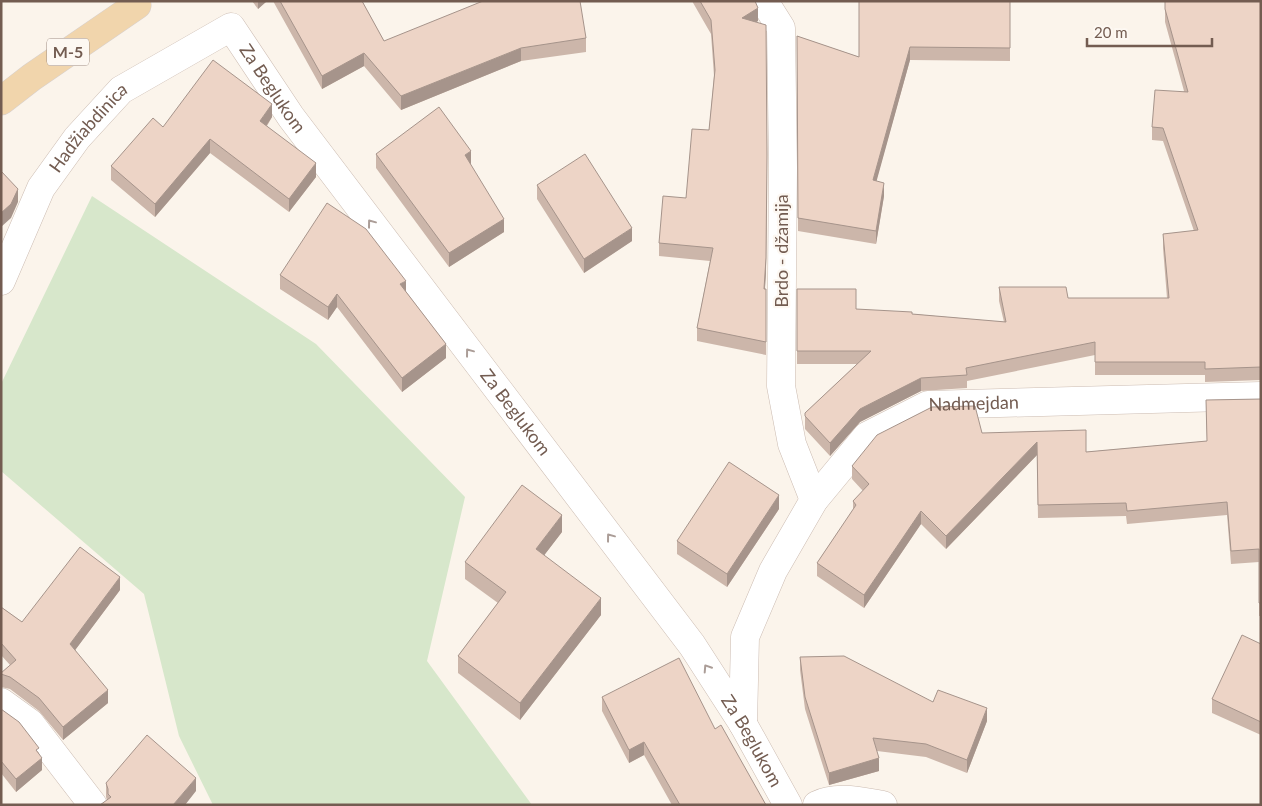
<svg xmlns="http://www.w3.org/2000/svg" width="1262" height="806" viewBox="0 0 1262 806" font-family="Lato,sans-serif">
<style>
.green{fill:#d7e7cb}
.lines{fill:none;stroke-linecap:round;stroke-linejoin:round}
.street-casing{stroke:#ccbcb2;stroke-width:29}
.primary-casing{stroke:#d8d1ce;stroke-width:29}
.street{stroke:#fff;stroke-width:28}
.primary{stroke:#f1d5ac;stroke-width:28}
.wall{fill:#ccb6aa}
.shaded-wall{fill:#a6948b}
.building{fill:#edd4c6;stroke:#a6948b}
.oneway{stroke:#ab9d97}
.labels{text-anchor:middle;stroke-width:4.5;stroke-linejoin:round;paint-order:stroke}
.shield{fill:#fdf8f2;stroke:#9c8b81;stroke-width:1}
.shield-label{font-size:16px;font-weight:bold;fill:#735c51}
.street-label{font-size:18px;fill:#735c51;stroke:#fdf8f2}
</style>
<rect width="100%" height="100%" fill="#fbf4eb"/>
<!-- green -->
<path class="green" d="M92 196 316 344 465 497 427 661 532 805H213L179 736 144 594 1 471V384Z"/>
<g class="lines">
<defs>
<g id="street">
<path d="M764 1 781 28 783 168 781 386 792 444 814 500"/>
<path id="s1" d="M1 281 41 188 77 138 121 90 231 27 291 117 692 645 743 724 788 805"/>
<path d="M1 702 30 723 93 805"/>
<path id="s2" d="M743 724 745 637 773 571 814 500 867 436 928 405 1261 396"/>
<path d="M817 805C837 795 863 802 883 805"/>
</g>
<path id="primary" d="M1 101 32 77 137 5"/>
</defs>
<!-- street casing -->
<use href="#street" class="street-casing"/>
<!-- primary casing -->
<use href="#primary" class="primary-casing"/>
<!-- street -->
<use href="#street" class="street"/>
<!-- primary -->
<use href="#primary" class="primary"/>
</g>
<!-- wall -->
<path class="wall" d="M252 1H267L258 9Z
M273 1H362L384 41 586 38V52L521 61 401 110 364 66 322 89Z
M692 1H755L758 21 756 22 766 271 765 289H766V355L697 341V328L710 261 659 256V243L686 198 709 130 714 76 711 34Z
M1010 1V61L910 60 876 181 884 196 876 244 798 231 797 36 859 57Z
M1165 1H1261V380L1205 382V375H1095V355L967 381V388L921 391 860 422 830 456 805 429V413L857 364H797V289L856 309 1004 322 999 301V287L1068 298H1167L1163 248V234L1194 231 1163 141 1152 140V127L1184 91 1165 22Z
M272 117 267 126 316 177 289 212 210 153 155 217 111 180V166L163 127Z
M376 154 471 164 470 165 504 232 449 267 376 168Z
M537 185 632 241 584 273 537 199Z
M280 275 406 292 446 358 402 392 337 307 328 320 280 289Z
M1261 399V616H1259V562L1231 564 1227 515 1127 524 1126 516 1038 518 1037 455 946 549 921 524 864 608 817 576V563L853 510V501L863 491 852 479V466L982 433 1086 452 1207 441 1206 400Z
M779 509 727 587 677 554V541Z
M562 532 544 555 601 615 520 720 458 673V656L498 603 465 579V562Z
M120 590 75 650 108 703 63 740 39 711 10 689 1 687V673L10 665 1 655V607L22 622Z
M1261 644V735L1212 713V699Z
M800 657 987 721 967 773 926 757 877 751 879 771 829 785 805 709 800 670Z
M602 697 715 729 766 805H672L644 755 629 763 602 711Z
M1 709 39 753 42 770 16 792 1 773Z
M106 783 196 791 107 800 106 797Z"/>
<!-- shaded-wall -->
<path class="shaded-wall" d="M258 1H267L258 9Z
M758 8V21L742 31V18Z
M910 47V60L873 194V180Z
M521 48V61L401 110V96Z
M364 53V66L322 89V76Z
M272 104V117L260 135V121Z
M210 139V153L155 217V204Z
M471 151V164L465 169V155Z
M316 163V177L289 212V199Z
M767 168 766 271 764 302Z
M884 183V196L876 244V231Z
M18 189V202L11 218 1 227V213Z
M504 219V232L449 267V253Z
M632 228V241L584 273V259Z
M406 281V294L400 284Z
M337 294V307L328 320V307Z
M446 344V358L402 392V378Z
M921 378V391L860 422 830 456V443L860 409Z
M1037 442V455L946 549V536Z
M779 495V509L727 587V574Z
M921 511V524L864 608V595Z
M562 515V532L536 566V549Z
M120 577V590L70 657V644Z
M601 598V615L520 720V703Z
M108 690V703L63 740V727Z
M987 708V721L967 773V760Z
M644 742V755L629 763V750Z
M42 758V770L16 792V779Z
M879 758V771L829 785V773Z
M196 778V791L185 805H173Z"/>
<!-- building -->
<path class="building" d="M280 1H362L384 41 483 1H580L586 38 521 48 401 96 364 53 322 76Z
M700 1H755L758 8 742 18 766 25 767 155 766 258 764 289H766V342L697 328 713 248 659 243 663 196 686 198 692 129 709 130 715 70 711 20Z
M859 1H1010V48L910 47 873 180 884 183 876 231 798 218 797 36 859 57Z
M1165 1H1261V367L1205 369V362H1095V342L966 368 967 375 921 378 860 409 830 443 805 416V413L871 351H797V289H856V309L912 312V314L1006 322 999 287H1066L1068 298H1169L1163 234 1198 230 1163 128 1152 127 1155 90 1188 92 1165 9Z
M213 60 272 104 260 121 316 163 289 199 210 139 155 204 111 166 153 118 163 127Z
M439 107 471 151 465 155 504 219 449 253 376 154Z
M585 154 632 228 584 259 537 185Z
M1 171 18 189 11 204 1 213Z
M327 203 366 229 406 281 400 284 446 344 402 378 337 294 328 307 280 275Z
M1261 399V603H1259V549L1231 551 1227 502 1127 511 1126 503 1038 505 1037 442 946 536 921 511 864 595 817 563 856 505 853 501 869 484 852 466 877 435 932 407 975 406 982 433 1086 430V452L1207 441 1206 400Z
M729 462 779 495 727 574 677 541Z
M522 485 562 515 536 549 601 598 520 703 458 656 506 592 465 562Z
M80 547 120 577 70 644 108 690 63 727 39 698 10 677 1 674V673L16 660 1 643V607L22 622Z
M1242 635 1261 644V722L1212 699Z
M844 656 933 702 938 690 987 708 967 760 926 744 873 738 879 758 829 773 805 697 800 657Z
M679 658 715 729 721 725 766 805H680L644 742 629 750 602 697Z
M1 709 19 722 39 748 36 750 42 758 16 779 1 761Z
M147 735 196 778 173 805H100L111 797 108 794V789L106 783Z"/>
<!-- one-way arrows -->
<defs><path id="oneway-chevron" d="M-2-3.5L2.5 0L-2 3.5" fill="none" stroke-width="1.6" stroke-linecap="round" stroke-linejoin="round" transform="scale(1.25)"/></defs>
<g class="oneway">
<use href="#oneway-chevron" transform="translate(371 223) rotate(-127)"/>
<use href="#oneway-chevron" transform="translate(469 352) rotate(-127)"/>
<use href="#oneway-chevron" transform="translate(610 537) rotate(-127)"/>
<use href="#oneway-chevron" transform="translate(707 668) rotate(-123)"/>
</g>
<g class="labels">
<!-- shield labels -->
<rect class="shield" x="47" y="38.5" width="42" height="27" rx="4"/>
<g class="shield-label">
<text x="68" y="58">M-5</text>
</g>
<!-- street labels -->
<g class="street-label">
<text dy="6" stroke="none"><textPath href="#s1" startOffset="429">Za Beglukom</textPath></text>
<text dy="6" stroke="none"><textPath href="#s1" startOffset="178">Hadžiabdinica</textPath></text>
<text transform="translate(782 251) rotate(-90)" y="6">Brdo - džamija</text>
<text dy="6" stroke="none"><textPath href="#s2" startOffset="438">Nadmejdan</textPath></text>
<text dy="6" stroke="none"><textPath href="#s1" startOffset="834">Za Beglukom</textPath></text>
<text dy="6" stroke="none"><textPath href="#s1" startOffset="1239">Za Beglukom</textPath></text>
</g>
</g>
<!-- border -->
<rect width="1262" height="806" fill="none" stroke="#735c51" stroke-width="5"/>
<!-- scale -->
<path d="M1087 38v8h125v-8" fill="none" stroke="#735c51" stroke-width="2.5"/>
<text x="1094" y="38" font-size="15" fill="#735c51" stroke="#fdf8f2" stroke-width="4" paint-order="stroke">20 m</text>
</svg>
